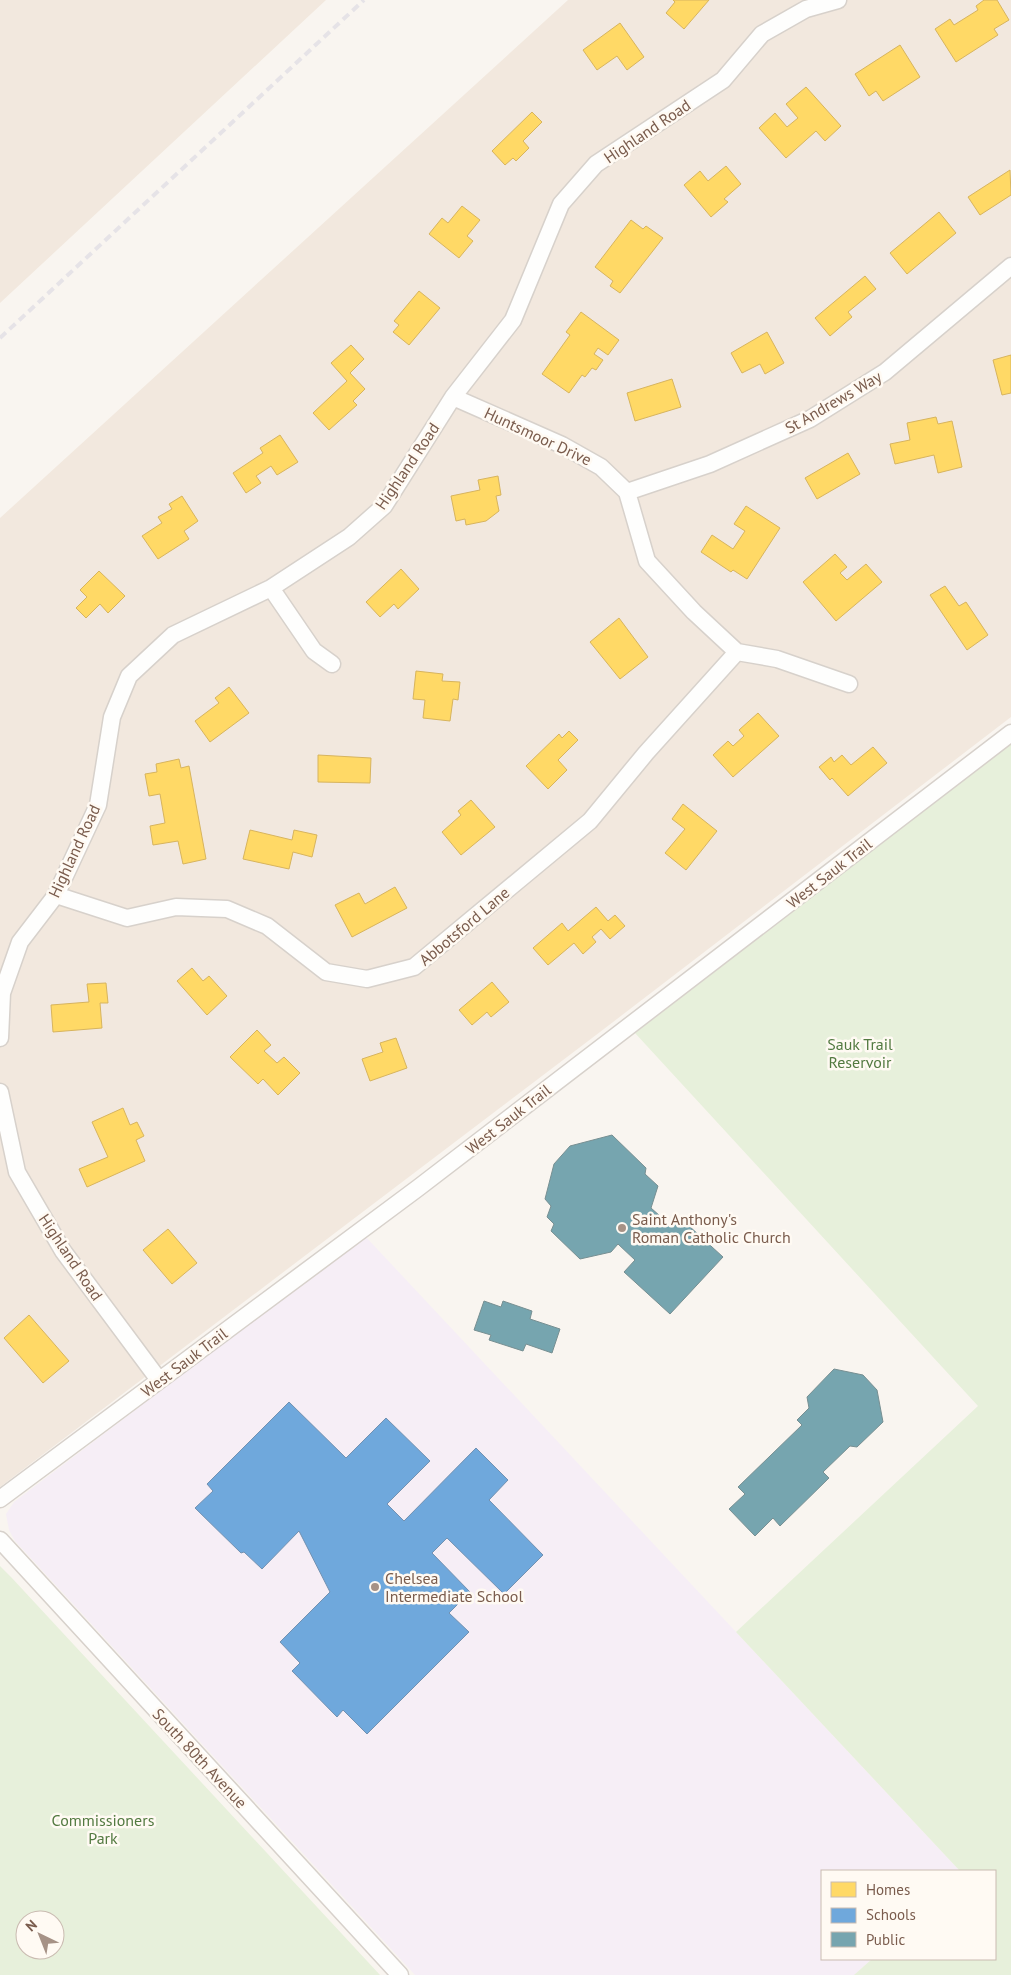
<svg xmlns="http://www.w3.org/2000/svg" width="1011" height="1975" viewBox="0 0 1011 1975" font-family="'PT Sans',sans-serif">
<style>
.residential{fill:#f2e8de}
.education{fill:#f6eef6}
.green{fill:#e7f0db;fill-rule:evenodd}
.homes{fill:#ffd966;stroke:#d7b45e}
.schools{fill:#6fa8dc;stroke:#7291b1}
.public{fill:#76a5af;stroke:#778f92}
.lines{fill:none;stroke-linecap:round;stroke-linejoin:round}
.street-casing{stroke:#d7d1cb;stroke-width:19}
.street{stroke:#fefefd;stroke-width:16}
.rail{stroke:#e6e3e7;stroke-width:4;stroke-dasharray:8 5;stroke-linecap:butt}
.poi-dot{fill:#a69286;stroke:#fffaf3;stroke-width:2}
.labels{text-anchor:middle;stroke-width:5;stroke-linejoin:round;paint-order:stroke}
.street-label{font-size:16px;fill:#7a5c4d;stroke:#fffaf3}
.park-label{font-size:16px;fill:#537a41;stroke:#fffaf3}
.poi-label{font-size:16px;fill:#7a5c4d;stroke:#fffaf3;text-anchor:start}
</style>
<rect width="100%" height="100%" fill="#f9f5f0"/>
<!-- residential -->
<path class="residential" d="M0 0H326L0 303Z
M568 0H1011V717L600 1032 0 1487V518Z"/>
<!-- education -->
<path class="education" d="M365 1236 960 1871H822V1959H872L854 1975H415L15 1541 9 1530 6 1514 14 1502Z"/>
<!-- green -->
<path class="green" d="M1011 744V1975H854L872 1959H995V1871H960L736 1632 978 1406 635 1033Z
M0 1566 11 1577 380 1975H0ZM25 1920H55V1950H25Z"/>
<!-- homes -->
<path class="homes" d="M673 0H709L684 29 666 13 675 2Z
M984 0H997L1009 20 994 29 998 35 956 62 935 29 950 19 954 25 978 10 976 6Z
M620 23 644 57 627 70 617 56 597 70 583 50Z
M900 45 920 77 883 101 876 91 869 96 855 74Z
M806 87 841 126 825 141 816 131 786 158 759 128 775 113 787 127 798 118 786 104Z
M532 112 542 122 523 141 529 148 516 161 513 158 505 165 492 151Z
M726 166 741 184 724 199 728 202 711 217 684 185 700 171 708 181Z
M1010 170 1011 195 980 215 968 197Z
M462 206 480 220 467 236 473 241 459 258 429 234 442 218 448 223Z
M939 212 956 233 907 274 890 253Z
M631 220 643 229 646 226 663 238 620 293 610 286 613 281 595 267Z
M865 276 876 289 848 312 852 317 830 336 815 318Z
M419 291 440 308 409 345 393 332 399 325 394 321Z
M581 312 619 340 608 355 598 348 594 354 603 360 596 370 592 368 585 377 582 375 569 393 542 374 570 335 566 332Z
M767 332 784 363 765 374 760 364 742 373 731 353Z
M351 345 364 359 350 373 365 389 353 401 357 405 329 430 313 413 347 381 331 363Z
M1011 355V393L1002 395 993 360Z
M672 379 681 407 635 421 627 393Z
M936 417 938 424 952 421 962 467 938 473 934 455 895 464 890 444 910 440 907 423Z
M280 435 298 462 277 475 271 466 256 476 261 483 246 493 233 473 263 453 260 448Z
M848 453 860 474 817 499 805 478Z
M498 476 501 495 496 496 499 511 486 521 466 525 465 519 456 521 451 496 480 490 478 480Z
M182 496 198 521 184 531 189 539 158 559 142 536 162 523 158 517 172 509 169 504Z
M746 506 780 528 747 579 733 570 731 572 701 552 712 535 733 549 745 531 734 524Z
M835 554 847 567 840 573 847 580 866 564 882 582 836 621 803 582Z
M401 569 419 589 398 609 394 604 380 617 366 602Z
M99 571 125 596 108 613 100 604 86 618 76 608 87 597 80 590Z
M945 586 959 606 966 602 988 635 967 650 930 595Z
M619 618 648 657 620 679 590 642Z
M416 671 443 674 442 681 460 682 458 700 453 699 450 721 423 718 425 700 413 699Z
M229 687 249 713 210 742 195 721 219 703 215 698Z
M758 713 779 736 733 777 713 755 728 741 733 746 744 736 739 730Z
M569 731 578 740 558 760 567 770 548 789 526 766 559 734 562 738Z
M873 747 887 763 848 796 832 778 830 780 819 767 831 757 834 762 842 755 851 765Z
M318 755 371 758 370 783 318 782Z
M179 759 181 768 189 766 206 859 183 864 178 841 153 845 150 826 165 823 160 794 149 796 145 774 157 772 156 764Z
M471 800 495 827 461 855 442 832 461 815 458 811Z
M683 804 717 831 686 870 665 853 685 829 672 819Z
M250 830 292 840 294 830 317 835 312 857 293 852 289 869 243 859Z
M395 887 407 908 352 937 335 905 359 893 365 904Z
M596 907 608 921 615 915 625 926 610 939 601 929 592 937 596 942 583 954 574 943 548 965 533 948 562 923 568 931Z
M192 968 203 981 209 976 227 996 207 1015 177 981Z
M492 982 509 1002 491 1017 487 1012 472 1025 459 1010Z
M106 983 108 1003H100L102 1028 53 1032 51 1005 89 1002 87 984Z
M257 1030 271 1045 264 1051 277 1063 284 1057 300 1073 278 1095 263 1079 258 1084 230 1057Z
M396 1038 407 1068 370 1081 362 1059 383 1052 380 1043Z
M123 1108 130 1125 137 1122 144 1136 136 1140 145 1161 87 1187 79 1169 108 1157 92 1122Z
M168 1229 197 1263 172 1284 143 1250Z
M29 1315 69 1361 43 1383 4 1338Z"/>
<!-- schools -->
<path class="schools" d="M289 1402 346 1458 386 1418 430 1461 387 1504 404 1521 476 1448 508 1480 489 1500 543 1555 504 1594 447 1538 432 1553 470 1592 449 1613 469 1632 367 1734 343 1710 337 1717 292 1671 300 1663 280 1642 330 1592 299 1531 262 1569 244 1552 241 1553 195 1508 213 1491 207 1484Z"/>
<!-- public -->
<path class="public" d="M612 1135 646 1168 645 1174 658 1186 651 1208 669 1224 677 1215 723 1257 670 1314 624 1272 635 1260 618 1244 611 1252 580 1259 551 1231 554 1224 547 1217 551 1206 545 1199 554 1164 570 1146Z
M484 1301 501 1307 503 1301 532 1311 530 1319 560 1329 552 1353 526 1344 523 1351 489 1340 491 1335 474 1330Z
M834 1369 863 1375 877 1390 883 1422 857 1447 850 1446 823 1472 829 1478 780 1526 773 1518 755 1536 729 1509 745 1494 738 1487 802 1425 797 1420 809 1408 807 1397Z"/>
<g class="lines">
<defs>
<path id="street" d="M453 397 562 445 601 467 627 492 647 561 694 612 737 652 777 659 849 684
M627 492 710 464 810 419 885 372 1011 266
M271 588 314 651 332 664
M56 895 127 918 176 907 227 909 267 926 326 972 367 979 414 967 590 821 646 753 737 652
M0 1038 2 993 20 942 56 895 98 805 112 717 129 676 173 635 271 588 349 537 384 506 453 397 513 320 561 204 596 164 723 80 762 34 806 9 838 0
M0 1092 17 1172 63 1251 159 1380
M0 1499 418 1188 1011 733
M0 1540 400 1975"/>
</defs>
<!-- street casing -->
<use href="#street" class="street-casing"/>
<!-- street -->
<use href="#street" class="street"/>
<!-- rail -->
<path class="rail" d="M0 338 364 0"/>
</g>
<!-- markers -->
<g class="poi-dot">
<circle cx="622" cy="1228" r="5"/>
<circle cx="375" cy="1587" r="5"/>
</g>
<g class="labels">
<!-- street labels -->
<g class="street-label">
<text transform="translate(647 131) rotate(-34)" y="6">Highland Road</text>
<text transform="translate(833 402) rotate(-30)" y="6">St Andrews Way</text>
<text transform="translate(538 436) rotate(25)" y="6">Huntsmoor Drive</text>
<text transform="translate(407 466) rotate(-56)" y="6">Highland Road</text>
<text transform="translate(74 851) rotate(-65)" y="6">Highland Road</text>
<text transform="translate(829 873) rotate(-38)" y="6">West Sauk Trail</text>
<text transform="translate(464 926) rotate(-40)" y="6">Abbotsford Lane</text>
<text transform="translate(508 1119) rotate(-38)" y="6">West Sauk Trail</text>
<text transform="translate(71 1257) rotate(56)" y="6">Highland Road</text>
<text transform="translate(184 1362) rotate(-37)" y="6">West Sauk Trail</text>
<text transform="translate(200 1758) rotate(47)" y="6">South 80th Avenue</text>
</g>
<!-- park labels -->
<g class="park-label">
<text x="860" y="1050">Sauk Trail<tspan x="860" dy="18">Reservoir</tspan></text>
<text x="103" y="1826">Commissioners<tspan x="103" dy="18">Park</tspan></text>
</g>
<!-- poi labels -->
<g class="poi-label">
<text x="632" y="1225">Saint Anthony's<tspan x="632" dy="18">Roman Catholic Church</tspan></text>
<text x="385" y="1584">Chelsea<tspan x="385" dy="18">Intermediate School</tspan></text>
</g>
</g>
<!-- legend -->
<rect x="821" y="1870" width="175" height="90" fill="#fffaf3" stroke="#cabbb1"/>
<rect x="831" y="1882" width="25" height="15" fill="#ffd966" stroke="#cabbb1"/>
<text x="866" y="1895" font-size="15" fill="#7a5c4d">Homes</text>
<rect x="831" y="1908" width="25" height="15" fill="#6fa8dc" stroke="#cabbb1"/>
<text x="866" y="1920" font-size="15" fill="#7a5c4d">Schools</text>
<rect x="831" y="1932" width="25" height="15" fill="#76a5af" stroke="#cabbb1"/>
<text x="866" y="1945" font-size="15" fill="#7a5c4d">Public</text>
<!-- north arrow -->
<g transform="translate(40 1935) rotate(317)"><circle r="24" fill="#fffaf3" stroke="#cabbb1"/>
<path d="M0-4L9 19L0 12L-9 19Z" fill="#a69286"/>
<text y="-8" font-size="14" font-weight="bold" text-anchor="middle" fill="#7a5c4d">N</text>
</g>
</svg>
